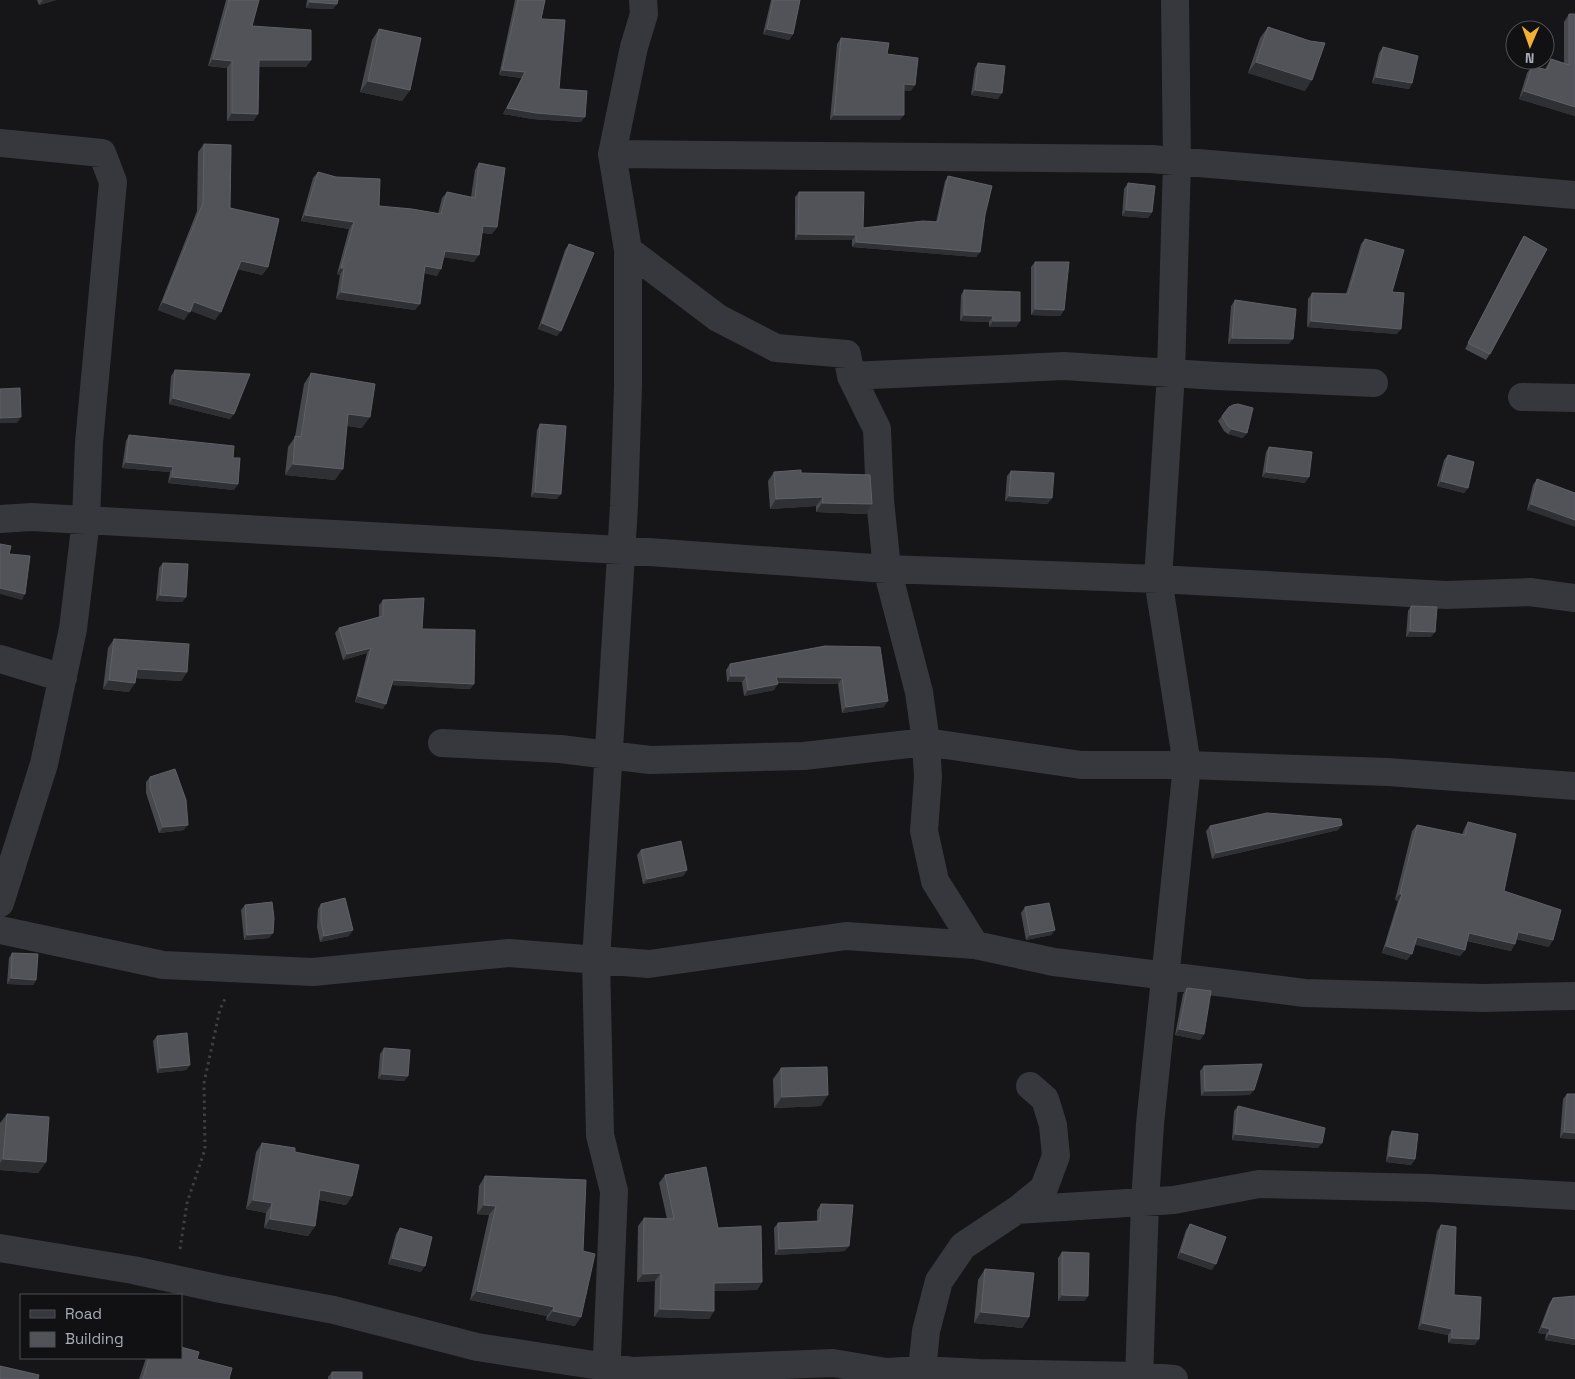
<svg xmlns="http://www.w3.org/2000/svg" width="1575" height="1379" viewBox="0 0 1575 1379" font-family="'Space Grotesk',sans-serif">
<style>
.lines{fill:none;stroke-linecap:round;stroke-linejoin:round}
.path{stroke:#3d3f44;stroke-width:3;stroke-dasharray:2.5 4;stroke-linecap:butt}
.minor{stroke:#37383d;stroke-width:28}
.wall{fill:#47494d}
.shaded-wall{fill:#2f3033}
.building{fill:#525359;stroke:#5f6168}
</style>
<rect width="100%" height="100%" fill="#161618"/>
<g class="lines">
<!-- path -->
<path class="path" d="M180 1249 187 1203 205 1149 204 1083 220 1009 225 999"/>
<!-- minor -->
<path class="minor" d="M0 143 102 153 113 182 89 443 86 520 73 629 44 764 0 903
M612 154 1151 159 1575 195
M628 250 718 318 776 348 847 354 851 376 877 429 880 500 887 569 919 692 926 742 928 777 924 831 935 881 975 945
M851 376 1064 366 1217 376 1374 383
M1522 397 1575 398
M0 519 31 517 621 550 887 569 1158 579 1446 595 1530 592 1575 598
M0 659 63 678
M442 743 560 749 650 760 804 756 926 742 1081 765H1187L1388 772 1575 786
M0 930 163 965 313 972 509 953 649 964 846 936 975 945 1054 962 1305 993 1483 998 1575 996
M1017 1210 1174 1200 1259 1184 1429 1188 1575 1196
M0 1248 133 1270 221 1289 334 1310 477 1347 633 1371 833 1363 886 1372 922 1370 979 1373 1139 1376 1174 1379
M606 1379 614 1191 600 1135 596 960 624 506 628 386V250L612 154 634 47 644 14 643 0
M924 1379 922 1370 926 1331 939 1281 963 1246 1017 1210 1044 1188 1056 1156 1053 1125 1045 1099 1030 1086
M1139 1379 1145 1202 1150 1124 1187 765 1158 579 1171 373 1177 161 1175 0"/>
</g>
<!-- wall -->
<path class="wall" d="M37 0H56L39 5Z
M226 0H259L252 26 311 60 306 67H259L258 114 253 121H227V68L208 66Z
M307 0H338L333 9 306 8Z
M515 0H545L541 19 559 89 581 122 532 119 503 114 522 78 499 75Z
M771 0H800L793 34 789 40 763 34Z
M1569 14H1575V116L1519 99 1527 73 1532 66 1545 69 1551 59 1564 63V22Z
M1268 27 1305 91 1248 73 1260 38Z
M379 29 410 90 402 101 360 92 372 40Z
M841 38 887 54 911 91 904 90 900 120H830L837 44Z
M1383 47 1412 83 1409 89 1372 83 1379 53Z
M978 63 998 99 971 95 975 68Z
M204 144 230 208 268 267 262 275 238 269 215 320 190 310 184 320 158 310 197 211 198 152Z
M479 163 497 227 492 234 482 233 474 262 444 257 437 276 424 273 415 310 336 299 340 275 337 274 349 229 301 221 313 178 318 172 379 206 438 214 442 198 447 192 471 197 475 170Z
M948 176 985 215 980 252 976 257 852 247V240H795V197L799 192 863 228 936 222 945 181Z
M1128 183 1152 212 1148 218 1122 216 1124 189Z
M1524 236 1490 354 1486 360 1465 349 1520 242Z
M1365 239 1392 292 1397 334 1307 327 1308 299 1312 293 1346 294 1361 244Z
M569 244 557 336 538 329 565 250Z
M1035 262 1064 310 1060 316 1031 315V267Z
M964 290 1020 321 1016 327H989V322L960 321 961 295Z
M1235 300 1289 344H1228L1231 306Z
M175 370 234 414 230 419 169 404 171 376Z
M311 373 362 428 347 426 335 480 285 475 288 447 295 437 304 384Z
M1222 416 1243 438 1228 434 1224 431 1218 421Z
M540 424 557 499 531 497 537 430Z
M129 435 233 458 234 490 168 483 170 472 122 468 126 441Z
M1269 447 1305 483 1262 477 1266 452Z
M1448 455 1468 488 1464 493 1437 486 1444 460Z
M1011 471 1048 504 1005 501 1007 476Z
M774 472 801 473 872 504 866 514 816 512V506L770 509 768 481Z
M1537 479 1575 493 1527 510 1533 485Z
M163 563 186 597 182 602 156 601 159 568Z
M383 600 422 629 474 684 470 689 392 685 383 709 355 702 367 653 343 660 335 633 339 628 379 617V605Z
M1411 606 1431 637H1406L1408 611Z
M114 639 187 672 181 681 136 678 129 692 103 689 108 648Z
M825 646 884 707 842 713 838 684 777 683 774 690 744 696 742 682H727L726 670 730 664Z
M150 777 184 830 159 833 146 793V782Z
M1468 822 1504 891 1549 947 1516 939 1511 951 1467 941 1465 950 1460 956 1415 944 1407 960 1382 953 1398 901 1395 900 1412 831 1417 825 1462 835 1464 829Z
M1342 825 1338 830 1212 859 1206 831 1210 826Z
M641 850 687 870 683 876 643 884 637 855Z
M321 904 349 936 320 942 317 927 318 909Z
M245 905 273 933 269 938 244 940 241 910Z
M1025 907 1055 930 1051 935 1026 940 1021 913Z
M12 953 36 980 33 985 7 984 9 958Z
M1187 988 1204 1034 1200 1040 1175 1035 1183 994Z
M157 1036 190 1065 186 1070 157 1073 153 1041Z
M384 1048 408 1076 404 1081 378 1079 380 1054Z
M1204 1066 1250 1095 1201 1096 1200 1071Z
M781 1068 821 1106 774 1108 773 1079Z
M1567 1094H1575V1139L1560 1138 1563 1099Z
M1238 1106 1318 1148 1232 1140 1234 1111Z
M7 1114 46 1162 38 1173 0 1170V1123Z
M1392 1131 1415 1159 1411 1165 1386 1162 1389 1137Z
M262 1143 295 1152 352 1196 346 1205 319 1200 315 1226 308 1236 264 1228 266 1213 246 1209 256 1152Z
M665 1175 718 1228 762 1282 757 1290 714 1291V1311L709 1319 654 1317 655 1281 637 1282 638 1226 644 1218 667 1219 659 1183Z
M485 1176 575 1326 546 1320 547 1316 470 1300 489 1215 477 1214 479 1186Z
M821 1204 845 1251 775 1255 774 1228 778 1223 817 1221V1210Z
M1190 1224 1212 1270 1177 1258 1186 1230Z
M1441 1225 1454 1295 1475 1345 1448 1343V1335L1418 1329 1437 1231Z
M400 1228 421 1272 388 1264 396 1234Z
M1062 1252 1085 1301H1058V1258Z
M985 1269 1029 1317 1022 1328 974 1323 978 1280Z
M1553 1298 1575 1345 1545 1340 1546 1334 1538 1333 1549 1304Z
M146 1358H181L197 1359 229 1379H139Z
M332 1372 362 1379H328V1377Z"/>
<!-- shaded-wall -->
<path class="shaded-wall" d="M43 0H56L39 5Z
M310 2 337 4 333 9 306 8Z
M767 29 793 34 789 40 763 34Z
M213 59 232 61 227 68 208 66Z
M259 60H311L306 67H254Z
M1256 62 1312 80 1305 91 1248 73Z
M502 70 525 72 522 78 499 75Z
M1376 77 1412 83 1409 89 1372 83Z
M368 81 410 90 402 101 360 92Z
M904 84 915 85 911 91 900 90Z
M975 90 1002 93 998 99 971 95Z
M1524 91 1575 107V116L1519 99Z
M507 108 585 117 581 122 532 119 503 114Z
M232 113 258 114 253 121H227Z
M834 115H904L900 120H830Z
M1126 210 1152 212 1148 218 1122 216Z
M305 215 354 222 349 229 301 221Z
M483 226 497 227 492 234 479 232Z
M798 234 856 235 852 240H795Z
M856 242 980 252 976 257 852 247Z
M445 251 479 255 474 262 441 257Z
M241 261 268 267 262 275 236 269Z
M425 266 441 269 437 276 420 272Z
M341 268H344L340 275 337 274Z
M341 292 420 304 415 310 336 299Z
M163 302 190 312 184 320 158 310Z
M194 302 221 312 215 320 188 310Z
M1035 309 1064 310 1060 316 1031 315Z
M964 315 993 316 989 322 960 321Z
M993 321H1020L1016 327H989Z
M1311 321 1401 329 1397 334 1307 327Z
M542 323 561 331 557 336 538 329Z
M1232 338 1293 339 1289 344H1228Z
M173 398 234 414 230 419 169 404Z
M348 414 370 417 362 428 340 425Z
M21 417 17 423H0V418Z
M1232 429 1247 433 1243 438 1228 434Z
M126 462 173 467 170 472 122 468Z
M293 464 343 469 335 480 285 475Z
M1266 472 1309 477 1305 483 1262 477Z
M172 477 238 484 234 490 168 483Z
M1441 481 1468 488 1464 493 1437 486Z
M535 492 561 494 557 499 531 497Z
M1009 496 1052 498 1048 504 1005 501Z
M823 497 816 506 770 509 776 499Z
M822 503 872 504 866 514 816 512Z
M1531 504 1575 520V527L1527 510Z
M0 588 25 594 22 600 0 594Z
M160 595 186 597 182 602 156 601Z
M1410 631 1435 632 1431 637H1406Z
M371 648 367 653 343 660 347 654Z
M137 669 187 672 181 681 131 678Z
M731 676H746L742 682H727Z
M776 677 842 678 838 684 772 682Z
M109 680 135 683 129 692 103 689Z
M393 680 474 684 470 689 390 685Z
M778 684 774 690 744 696 748 690Z
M358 696 386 704 383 709 355 702Z
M888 701 884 707 842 713 846 707Z
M188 825 184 830 159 833 163 827Z
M1342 825 1338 830 1212 859 1216 853Z
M687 870 683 876 643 884 647 879Z
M1400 894H1402L1398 901 1395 900Z
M353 930 349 936 320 942 324 936Z
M1055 930 1051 935 1026 940 1030 935Z
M1518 932 1553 940 1549 947 1513 938Z
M273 933 269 938 244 940 247 935Z
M1469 933 1515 944 1511 951 1465 940Z
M1417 937 1465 950 1460 956 1412 944Z
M1386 946 1412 954 1407 960 1382 953Z
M11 978 36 980 33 985 7 984Z
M1179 1029 1204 1034 1200 1040 1175 1035Z
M190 1065 186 1070 157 1073 160 1068Z
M382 1074 408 1076 404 1081 378 1079Z
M1254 1090 1250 1095 1201 1096 1205 1091Z
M828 1095 821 1106 774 1108 782 1097Z
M1564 1132 1575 1133V1139L1560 1138Z
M1235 1134 1322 1143 1318 1148 1232 1140Z
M1389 1156 1415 1159 1411 1165 1386 1162Z
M3 1159 46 1162 38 1173 0 1170V1163Z
M320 1190 352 1196 346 1205 314 1199Z
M253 1200 272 1203 266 1213 246 1209Z
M484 1205 496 1206 489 1215 477 1214Z
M270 1219 315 1226 308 1236 264 1228Z
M849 1246 845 1251 775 1255 779 1249Z
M1181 1252 1216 1264 1212 1270 1177 1258Z
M392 1258 425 1266 421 1272 388 1264Z
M661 1273 655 1281 637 1282 643 1274Z
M762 1282 757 1290 708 1291 714 1283Z
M477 1291 554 1307 547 1316 470 1300Z
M1062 1295 1088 1296 1085 1301H1058Z
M660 1309 714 1311 709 1319 654 1317Z
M553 1311 581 1317 575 1326 546 1320Z
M981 1312 1029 1317 1022 1328 974 1323Z
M1422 1323 1452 1329 1448 1335 1418 1329Z
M1542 1327 1550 1329 1546 1334 1538 1333Z
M1549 1334 1575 1339V1345L1545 1340Z
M1452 1338 1479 1339 1475 1345 1448 1343Z"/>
<!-- building -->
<path class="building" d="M229 0H259L252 26 311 30V60H259L258 114 232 113V61L213 59Z
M310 0H338L337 4 310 2Z
M518 0H545L541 19 565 20 559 89 587 91 585 117 536 113 507 108 525 72 502 70Z
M773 0H800L793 34 767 29Z
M1569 14H1575V107L1524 91 1532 66 1547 70 1551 59 1569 65Z
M1268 27 1310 41 1325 43 1312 80 1256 62Z
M379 29 421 38 410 90 368 81Z
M841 38 889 43 887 54 918 58 915 85 904 84V115H834Z
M1383 47 1418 56 1412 83 1376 77Z
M978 63 1005 66 1002 93 975 90Z
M204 144 231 145 230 208 279 219 268 267 241 261 221 312 194 302 190 312 163 302 203 203Z
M479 163 505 168 497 227 483 226 479 255 445 251 441 269 425 266 420 304 341 292 344 268H341L354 222 305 215 318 172 336 177 380 179 379 206 412 209 441 214 447 192 475 198Z
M948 176 992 186 985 215 980 252 856 242V235L798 234 799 192H864L863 228 923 221 938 222Z
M1128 183 1155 186 1152 212 1126 210Z
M1524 236 1547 249 1490 354 1468 343Z
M1365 239 1404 250 1392 292 1404 293 1401 329 1311 321 1312 293 1348 294Z
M569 244 594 253 561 331 542 323Z
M1035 262H1069L1064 310 1035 309Z
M964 290 1020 292V321H993V316L964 315Z
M1235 300 1296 309 1293 339 1232 338Z
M175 370 250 374 234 414 173 398Z
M311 373 375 384 370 417 348 414 343 469 293 464 295 436 301 437Z
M20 388 21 417 0 418V389Z
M1238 404 1253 408 1247 433 1232 429 1228 426 1222 416 1229 407 1233 405Z
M540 424 566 426 561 494 535 492Z
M129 435 234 446 233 458H240L238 484 172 477 173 467 126 462Z
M1269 447 1312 452 1309 477 1266 472Z
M1448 455 1474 462 1468 488 1441 481Z
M801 470V473L870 475 872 504 822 503 823 497 776 499 774 472Z
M1011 471 1054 473 1052 498 1009 496Z
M1537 479 1575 493V520L1531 504Z
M0 544 11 546 9 554 30 556 25 594 0 588Z
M163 563 188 564 186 597 160 595Z
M424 598 422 629 475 630 474 684 393 680 386 704 358 696 371 648 347 654 339 628 383 616V600Z
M1411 606 1437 607 1435 632 1410 631Z
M114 639 189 644 187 672 137 669 135 683 109 680Z
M825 646 880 647 888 701 846 707 842 678 776 677 778 684 748 690 746 676H731L730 664Z
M175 769 186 800 188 825 163 827 150 788V777Z
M1267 813 1341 819 1342 825 1216 853 1210 826Z
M1468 822 1516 834 1504 891 1561 910 1553 940 1518 932 1515 944 1469 933 1465 950 1417 937 1412 954 1386 946 1402 894H1400L1417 825 1465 835Z
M681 841 687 870 647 879 641 850Z
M345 898 353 930 324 936 321 921V904Z
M272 902 274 918 273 933 247 935 245 905Z
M1049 903 1055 930 1030 935 1025 907Z
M12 953 38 954 36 980 11 978Z
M1187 988 1211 991 1204 1034 1179 1029Z
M187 1033 190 1065 160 1068 157 1036Z
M384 1048 410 1050 408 1076 382 1074Z
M1262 1064 1254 1090 1205 1091 1204 1066Z
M827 1067 828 1095 782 1097 781 1068Z
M1567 1094H1575V1133L1564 1132Z
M1238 1106 1325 1128 1322 1143 1235 1134Z
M7 1114 49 1117 46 1162 3 1159Z
M1392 1131 1418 1134 1415 1159 1389 1156Z
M262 1143 295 1148V1152L359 1165 352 1196 320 1190 315 1226 270 1219 272 1203 253 1200Z
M706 1167 718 1228 761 1226 762 1282 714 1283V1311L660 1309 661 1273 643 1274 644 1218 674 1219 665 1175Z
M485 1176 586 1180 583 1251 595 1254 581 1317 553 1311 554 1307 477 1291 496 1206 484 1205Z
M821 1204 853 1205 849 1246 779 1249 778 1223 820 1221Z
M1190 1224 1226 1237 1216 1264 1181 1252Z
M1441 1225 1456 1227 1454 1295 1481 1297 1479 1339 1452 1338V1329L1422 1323Z
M400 1228 432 1237 425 1266 392 1258Z
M1062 1252 1089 1253 1088 1296 1062 1295Z
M985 1269 1034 1273 1029 1317 981 1312Z
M1575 1296V1339L1549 1334 1550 1329 1542 1327 1553 1298Z
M181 1347 199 1352 197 1359 232 1368 229 1379H143L149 1358H181Z
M0 1366 39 1375 38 1379H0Z
M332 1372H362V1379H332Z"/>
<!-- legend -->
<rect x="20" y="1294" width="162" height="65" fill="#111113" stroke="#4d4f55"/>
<rect x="30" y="1310" width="25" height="8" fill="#37383d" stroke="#4d4f55"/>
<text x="65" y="1319" font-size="15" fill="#a8adb8">Road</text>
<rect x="30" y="1332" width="25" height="15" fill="#525359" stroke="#4d4f55"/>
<text x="65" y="1344" font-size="15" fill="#a8adb8">Building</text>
<!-- north arrow -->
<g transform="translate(1530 45) rotate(182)"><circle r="24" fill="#111113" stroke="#4d4f55"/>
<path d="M0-4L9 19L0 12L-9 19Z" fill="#f2b134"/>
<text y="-8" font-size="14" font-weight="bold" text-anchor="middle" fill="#a8adb8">N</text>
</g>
</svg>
